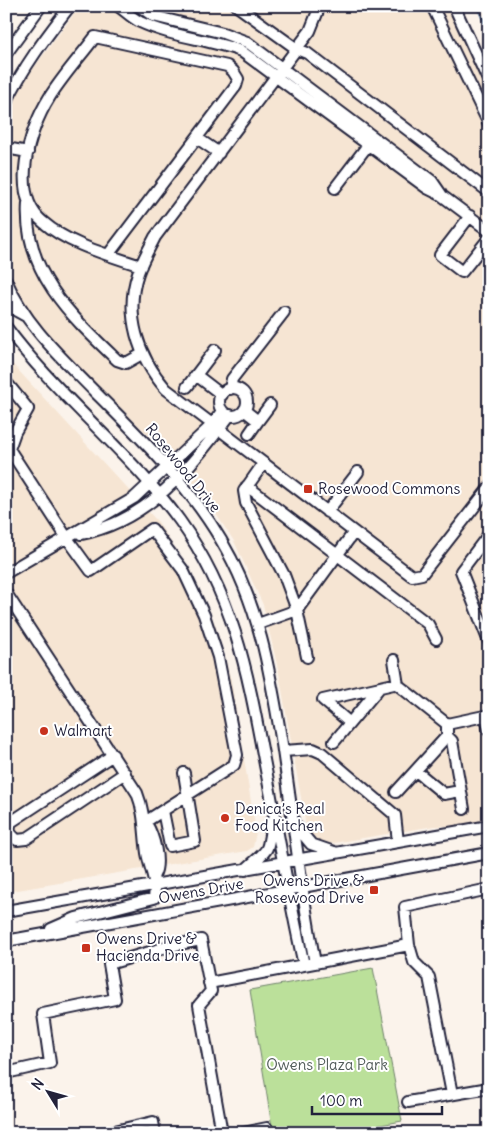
<svg xmlns="http://www.w3.org/2000/svg" width="495" height="1139" viewBox="0 0 495 1139" font-family="Delius,sans-serif">
<style>
.built{fill:#f6e5d3}
.green{fill:#bbe09a;stroke:#6e816a}
.lines{fill:none;stroke-linecap:round;stroke-linejoin:round}
.stream{stroke:#6b89ac;stroke-width:2.5}
.minor-casing{stroke:#22223b;stroke-width:14}
.major-casing{stroke:#22223b;stroke-width:16}
.minor{stroke:#fff;stroke-width:10}
.major{stroke:#f9deab;stroke-width:12}
.poi-dot{fill:#c8321e;stroke:#fff;stroke-width:2}
.labels{text-anchor:middle;stroke-width:4;stroke-linejoin:round;paint-order:stroke}
.street-label{font-size:15px;fill:#22223b;stroke:#fff}
.poi-label{font-size:15px;fill:#22223b;stroke:#fff;text-anchor:start}
.park-label{font-size:15px;fill:#505b58;stroke:#fff}
</style>
<rect width="100%" height="100%" fill="#fbf3eb"/>
<filter id="ink" filterUnits="userSpaceOnUse"><feTurbulence type="fractalNoise" baseFrequency=".02" numOctaves="2"/><feDisplacementMap in="SourceGraphic" scale="10" xChannelSelector="R" yChannelSelector="G"/><feConvolveMatrix kernelMatrix="1 2 1 2 8 2 1 2 1" color-interpolation-filters="sRGB"/></filter>
<g filter="url(#ink)">
<!-- built -->
<path class="built" d="M80 6H449L489 93V821L454 826H434L322 845 308 837 279 673 263 605 234 541 200 490 175 461 62 351 38 325 18 293 6 264V121L18 89Z
M6 357 158 522 190 572 215 624 231 680 256 832 253 847 247 851 12 891 6 876Z"/>
<!-- green -->
<path class="green" d="M373 968 402 1121 337 1133H273L250 990Z"/>
<g class="lines">
<!-- stream -->
<path class="stream" d="M477 6 489 33"/>
<defs>
<path id="minor" d="M118 6C125 11 132 18 140 22 172 37 208 39 241 51L427 188 441 195 489 231
M139 6 153 16 223 33 247 42 432 181 441 194
M237 6 297 49 307 53 489 192
M320 6 310 31 155 237C149 249 142 261 138 273 124 314 138 357 166 389L412 576 422 574 489 488
M432 6 489 124
M454 6 489 82
M6 54 41 6
M6 103C23 67 46 37 70 6
M197 138 219 153
M6 148 28 152
M335 188 368 145
M28 203C23 272 72 317 117 360L126 363 142 354
M470 216 440 255 462 272 489 238
M108 255 236 86 238 79 233 71 227 66 95 37C80 57 62 77 49 98 29 130 9 194 43 222 69 245 109 255 141 266
M6 280C25 325 62 358 95 392 141 438 188 484 221 540 259 604 270 671 282 744 293 817 301 890 315 963
M6 305 26 316
M6 327C58 397 129 451 180 521 235 598 248 675 265 765 278 832 289 899 304 965
M215 350 196 375 222 395
M6 382 28 409 15 432 9 449 67 538 91 571 152 529 183 570 204 615 218 657 237 755 234 765 145 822
M187 387 196 375
M219 402a14 14 0 1 1 28 0a14 14 0 1 1-28 0Z
M230 389 232 379 284 312
M244 410 258 421 270 405
M249 434 258 421
M263 464 244 491 246 503 284 575 297 610 307 657
M247 486 428 624 436 639
M327 512 358 472
M81 534C149 521 190 467 230 415
M489 534 461 571 489 642
M6 573 134 498 212 425 222 411
M6 593 137 793C145 813 144 832 147 853 150 870 157 880 154 898L76 918 51 929
M258 624 297 610 354 532
M394 660 398 685 447 724 489 715
M486 716 489 731
M350 723 323 700 398 683
M447 736 452 741 464 809
M334 742 380 687
M283 751 313 749 322 753 395 815 398 842
M113 755 11 822C8 831 9 833 17 840L26 839 125 773
M416 771 444 794 460 791
M396 792 447 736V724
M163 811 170 846 195 841 184 773
M146 823C154 836 161 862 154 875
M296 826 311 844 334 852
M245 870C270 847 267 856 272 821
M6 911 489 826
M6 941 489 853
M209 983 409 945
M6 1073 50 1063 43 1014 115 999 109 964 170 946 201 940 211 991 199 1005 222 1133
M452 1094 429 977 414 962 409 945 405 907 489 889
M408 1102 489 1088
M106 1133 153 1122 155 1133
M243 1133 267 1128"/>
<path id="major" d="M6 942 8 941"/>
</defs>
<!-- minor casing -->
<use href="#minor" class="minor-casing"/>
<!-- major casing -->
<use href="#major" class="major-casing"/>
<!-- minor -->
<use href="#minor" class="minor"/>
<!-- major -->
<use href="#major" class="major"/>
</g>
</g>
<!-- markers -->
<g class="poi-dot">
<rect x="303" y="484" width="10" height="10" rx="2.5"/>
<circle cx="44" cy="731" r="5"/>
<circle cx="225" cy="818" r="5"/>
<rect x="369" y="885" width="10" height="10" rx="2.5"/>
<rect x="81" y="943" width="10" height="10" rx="2.5"/>
</g>
<g class="labels">
<!-- street labels -->
<g class="street-label">
<text transform="translate(183 468) rotate(51)" y="5">Rosewood Drive</text>
<text transform="translate(201 891) rotate(-10)" y="5">Owens Drive</text>
</g>
<!-- poi labels -->
<g class="poi-label">
<text x="318" y="494">Rosewood Commons</text>
<text x="54" y="736">Walmart</text>
<text x="235" y="814">Denica’s Real<tspan x="235" dy="17">Food Kitchen</tspan></text>
<text x="364" y="886" text-anchor="end">Owens Drive &amp;<tspan x="364" dy="17">Rosewood Drive</tspan></text>
<text x="96" y="944">Owens Drive &amp;<tspan x="96" dy="17">Hacienda Drive</tspan></text>
</g>
<!-- park labels -->
<g class="park-label">
<text x="327" y="1070">Owens Plaza Park</text>
</g>
</g>
<!-- margin -->
<rect width="495" height="1139" fill="none" stroke="#fff" stroke-width="25"/>
<rect x="12" y="12" width="470" height="1114" fill="none" stroke="#22223b" stroke-width="2" filter="url(#ink)"/>
<!-- north arrow -->
<g transform="translate(48 1092) rotate(307)" stroke="#ffffff" stroke-width="4" paint-order="stroke">
<path d="M0-4L9 19L0 12L-9 19Z" fill="#22223b"/>
<text y="-8" font-size="14" font-weight="bold" text-anchor="middle" fill="#22223b">N</text>
</g>
<!-- scale -->
<path d="M312 1106v8h130v-8" fill="none" stroke="#22223b" stroke-width="2.5"/>
<text x="320" y="1106" font-size="15" fill="#22223b" stroke="#ffffff" stroke-width="4" paint-order="stroke">100 m</text>
</svg>
